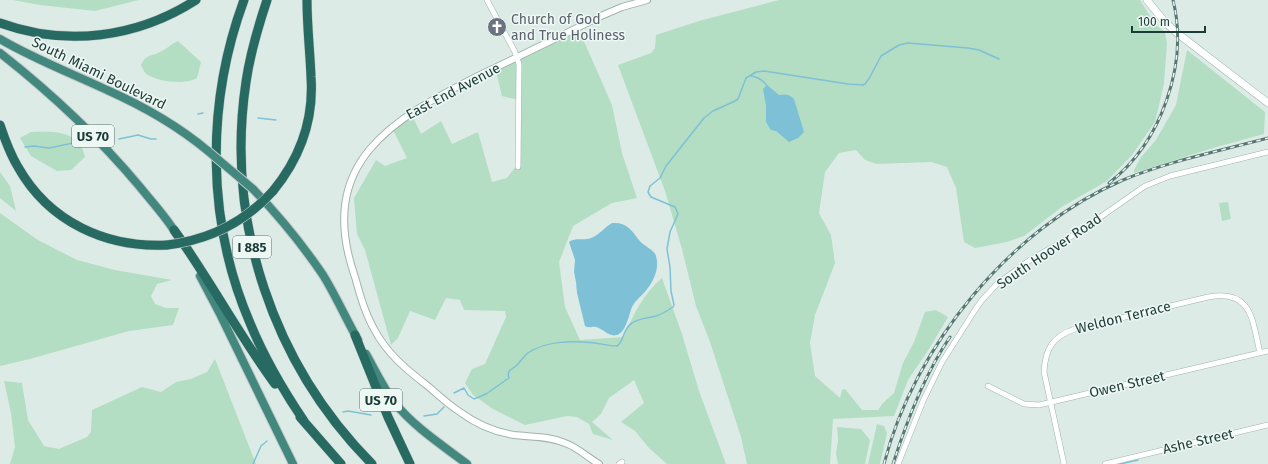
<svg xmlns="http://www.w3.org/2000/svg" width="1268" height="464" viewBox="0 0 1268 464" font-family="'Fira Sans',sans-serif">
<style>
.green{fill:#b3dec3}
.water{fill:#7ec1d6}
.lines{fill:none;stroke-linecap:round;stroke-linejoin:round}
.stream{stroke:#7ec1d6;stroke-width:1.5}
.minor-casing{stroke:#a0b3ae;stroke-width:6}
.tertiary-casing{stroke:#a0b3ae;stroke-width:8}
.secondary-casing{stroke:#9bb7af;stroke-width:8}
.trunk-casing{stroke:#c0c8c7;stroke-width:10}
.motorway-casing{stroke:#c0c8c7;stroke-width:10}
.minor{stroke:#fff;stroke-width:5}
.tertiary{stroke:#fff;stroke-width:6}
.secondary{stroke:#fff;stroke-width:7}
.trunk{stroke:#42887e;stroke-width:8}
.motorway{stroke:#276a62;stroke-width:9}
.rail-casing{stroke:#577772;stroke-width:3}
.rail{stroke:#edf7f3;stroke-width:1.5;stroke-dasharray:4.5;stroke-linecap:butt}
.trunk-bridge-casing{stroke:#c0c8c7;stroke-width:10;stroke-linecap:butt}
.motorway-bridge-casing{stroke:#c0c8c7;stroke-width:10;stroke-linecap:butt}
.trunk-bridge{stroke:#42887e;stroke-width:8}
.motorway-bridge{stroke:#276a62;stroke-width:9}
.labels{text-anchor:middle;stroke-width:3;stroke-linejoin:round;paint-order:stroke}
.shield{fill:#edf7f3;stroke:#5b736f;stroke-width:1}
.shield-label{font-size:13px;font-weight:bold;fill:#1d3b36}
.worship-label{font-size:14px;fill:#5b616d;stroke:#edf7f3;text-anchor:start}
.street-label{font-size:14px;fill:#1d3b36;stroke:#edf7f3}
</style>
<rect width="100%" height="100%" fill="#ddebe6"/>
<!-- green -->
<path class="green" d="M13 0H139L95 11 40 5Z
M779 0H1140L1155 24 1165 32 1167 43 1164 84 1155 122 1132 155 1107 181 1063 206 1024 236 1007 242 975 248 964 242 956 188 947 167 931 162 877 164 865 160 856 150 839 153 825 172 819 213 831 235 835 263 815 315 810 343 815 376 840 398 842 390 845 389 862 410H878L883 403 894 393 903 363 914 342 925 312 936 310 948 317 929 349 908 380 894 416 833 419 830 464H747L741 437 710 342 696 306 682 249 665 191 618 65 651 53 655 48 656 35 699 21Z
M579 30 612 105 622 153 637 198 612 203 573 226 559 262 565 307 580 340 624 337C632 316 644 293 662 278L682 334 699 391 726 464H667L649 448 635 431 621 422 644 403 634 380 609 398 601 414 592 422 613 440 593 434 589 424 577 417 567 416 525 425 493 409 473 395 465 383 472 369 485 364 506 317 505 311 464 310 460 300 446 298 435 320 410 311 398 338 391 345 365 250 357 234 354 198 376 160 385 166 407 158 393 130 413 117 421 134 441 121 452 144 478 132 492 182 507 178 519 162V100L502 96 496 71Z
M178 41 201 62 197 78C186 85 159 82 148 75 144 73 143 69 141 65 147 53 151 57 160 52 167 49 171 44 178 41Z
M1187 50 1265 112 1264 134 1213 148 1134 173V170L1141 157 1156 140 1176 105Z
M31 132C49 132 69 129 81 146 83 149 84 154 85 157L71 170 57 171 31 156 20 138Z
M0 172 10 186 16 211 0 198Z
M1228 202 1231 219 1222 221 1219 203Z
M0 213 38 240 77 260 115 270 172 280 157 284 151 296 155 304 166 308H179L173 325 129 331 30 359 0 366Z
M215 359 256 464H10L15 447 11 413 4 381 22 383 28 420 44 446 59 449 87 437 91 432 92 410 142 387 161 392 176 382 191 379 207 372Z
M877 424 884 426 887 433 880 464H868Z
M837 427 861 429 870 440 865 464H838L836 454 838 440Z"/>
<!-- water -->
<path class="water" d="M767 85 779 95C786 94 789 94 794 99L804 132 798 138 789 142 776 131 771 130 766 122V106L763 89Z
M612 223C626 222 631 229 639 240 643 246 654 249 656 256 660 269 653 283 644 293 640 297 635 301 632 307 629 314 627 329 619 334 610 339 604 329 596 327 592 326 590 329 585 326L577 293 576 282 574 272 575 260 569 242C575 237 584 241 591 238 599 235 605 227 612 223Z"/>
<g class="lines">
<!-- stream -->
<path class="stream" d="M751 76C758 77 763 80 767 86
M198 114 203 113
M258 118 276 120
M119 139 138 135 151 139H156
M25 147 34 146 49 148 78 142
M454 393 464 388 468 395 474 399 486 394 509 378C506 370 512 370 517 365 521 361 524 356 528 353 547 340 573 341 595 343 602 344 610 346 617 346 624 342 623 328 632 323 639 318 648 318 656 316 662 314 667 311 673 307L674 305 671 291 670 267 667 249 670 232 678 214 675 207 651 197 648 192 650 186 660 178 666 166 704 118 713 111 733 102 738 99 746 78 756 72 764 71 848 84 863 85 865 84 870 77 881 56 899 45 908 43 968 48 979 50 999 59
M343 412 348 411 371 415
M424 416 437 414 444 407
M253 464 261 446 267 441
M1120 464 1138 460"/>
<defs>
<path id="minor" d="M487 0 515 52 519 64 518 167
M988 386 1024 404 1039 405 1268 351
M619 464 622 462
M898 464 923 401 942 362 975 310 982 300 997 284 1030 260 1079 232 1145 186 1170 176 1268 152
M1064 464 1044 372C1045 349 1053 336 1075 329L1208 297C1252 289 1252 319 1260 353
M1105 464 1268 425"/>
<path id="tertiary" d="M599 464C587 457 577 447 565 443 549 436 531 437 514 435 495 432 476 424 460 412 449 405 439 396 429 387 407 370 387 354 374 329 365 313 360 295 355 277 315 162 392 119 482 74 522 55 561 36 601 16L622 7 647 0"/>
<path id="secondary" d="M1147 0 1164 21 1177 33 1268 103"/>
<path id="trunk" d="M0 39C34 59 71 73 107 90 143 106 178 126 208 151
M0 53C51 93 98 137 140 187 152 202 167 218 177 235
M253 189C279 216 302 244 323 275 336 296 346 319 358 340
M200 276 221 316 293 464
M366 354C375 370 383 387 394 402 414 427 442 445 467 464"/>
<path id="motorway" d="M244 0C206 103 206 221 250 323 264 357 283 390 304 421
M267 0C258 27 250 54 246 82 225 222 273 364 372 464
M0 23C66 47 137 38 196 0
M0 125C5 140 10 154 18 167 49 222 106 248 167 245
M273 191C300 158 314 120 311 77 310 51 307 26 307 0
M174 230C210 280 239 335 275 384
M355 335 388 417 410 464
M300 417 341 464"/>
</defs>
<!-- minor casing -->
<use href="#minor" class="minor-casing"/>
<!-- tertiary casing -->
<use href="#tertiary" class="tertiary-casing"/>
<!-- secondary casing -->
<use href="#secondary" class="secondary-casing"/>
<!-- trunk casing -->
<use href="#trunk" class="trunk-casing"/>
<!-- motorway casing -->
<use href="#motorway" class="motorway-casing"/>
<!-- minor -->
<use href="#minor" class="minor"/>
<!-- tertiary -->
<use href="#tertiary" class="tertiary"/>
<!-- secondary -->
<use href="#secondary" class="secondary"/>
<!-- trunk -->
<use href="#trunk" class="trunk"/>
<!-- motorway -->
<use href="#motorway" class="motorway"/>
<defs>
<path id="rail" d="M1109 183C1161 143 1189 64 1173 0
M884 464C914 346 1011 228 1123 180 1169 161 1220 151 1268 138
M893 464C907 420 924 375 950 337"/>
</defs>
<!-- rail casing -->
<use href="#rail" class="rail-casing"/>
<!-- rail -->
<use href="#rail" class="rail"/>
<defs>
<path id="trunk-bridge" d="M208 151 253 189"/>
<path id="motorway-bridge" d="M167 245C209 240 245 222 273 191"/>
</defs>
<!-- trunk-bridge casing -->
<use href="#trunk-bridge" class="trunk-bridge-casing"/>
<!-- motorway-bridge casing -->
<use href="#motorway-bridge" class="motorway-bridge-casing"/>
<!-- trunk-bridge -->
<use href="#trunk-bridge" class="trunk-bridge"/>
<!-- motorway-bridge -->
<use href="#motorway-bridge" class="motorway-bridge"/>
</g>
<!-- icons -->
<defs>
<symbol id="church-disc" viewBox="-11 -11 22 22"><circle r="9.5" fill="#6b7280" stroke="#edf7f3"/><path d="M-1.2-6h2.4v3.5h3.3v2.4h-3.3V6h-2.4V-.1h-3.3v-2.4h3.3Z" fill="#fff"/></symbol>
</defs>
<g fill-rule="evenodd">
<use href="#church-disc" x="486" y="16" width="22" height="22"/>
</g>
<g class="labels">
<!-- shield labels -->
<g class="shield">
<rect x="72" y="125" width="42" height="22" rx="3"/>
<rect x="233" y="236" width="38" height="22" rx="3"/>
<rect x="360" y="389" width="42" height="22" rx="3"/>
</g>
<g class="shield-label">
<text x="93" y="141">US 70</text>
<text x="252" y="252">I 885</text>
<text x="381" y="405">US 70</text>
</g>
<!-- worship labels -->
<g class="worship-label">
<text x="511" y="24">Church of God<tspan x="511" dy="16">and True Holiness</tspan></text>
</g>
<!-- street labels -->
<g class="street-label">
<text transform="translate(99 73) rotate(26)" y="5">South Miami Boulevard</text>
<text transform="translate(453 91) rotate(-28)" y="5">East End Avenue</text>
<text transform="translate(1049 251) rotate(-34)" y="5">South Hoover Road</text>
<text transform="translate(1123 317) rotate(-14)" y="5">Weldon Terrace</text>
<text transform="translate(1127 384) rotate(-13)" y="5">Owen Street</text>
<text transform="translate(1198 441) rotate(-13)" y="5">Ashe Street</text>
</g>
</g>
<!-- scale -->
<path d="M1132 26v6h73v-6" fill="none" stroke="#1d3b36" stroke-width="2"/>
<text x="1138" y="26" font-size="12" fill="#1d3b36" stroke="#edf7f3" stroke-width="3" paint-order="stroke">100 m</text>
</svg>
